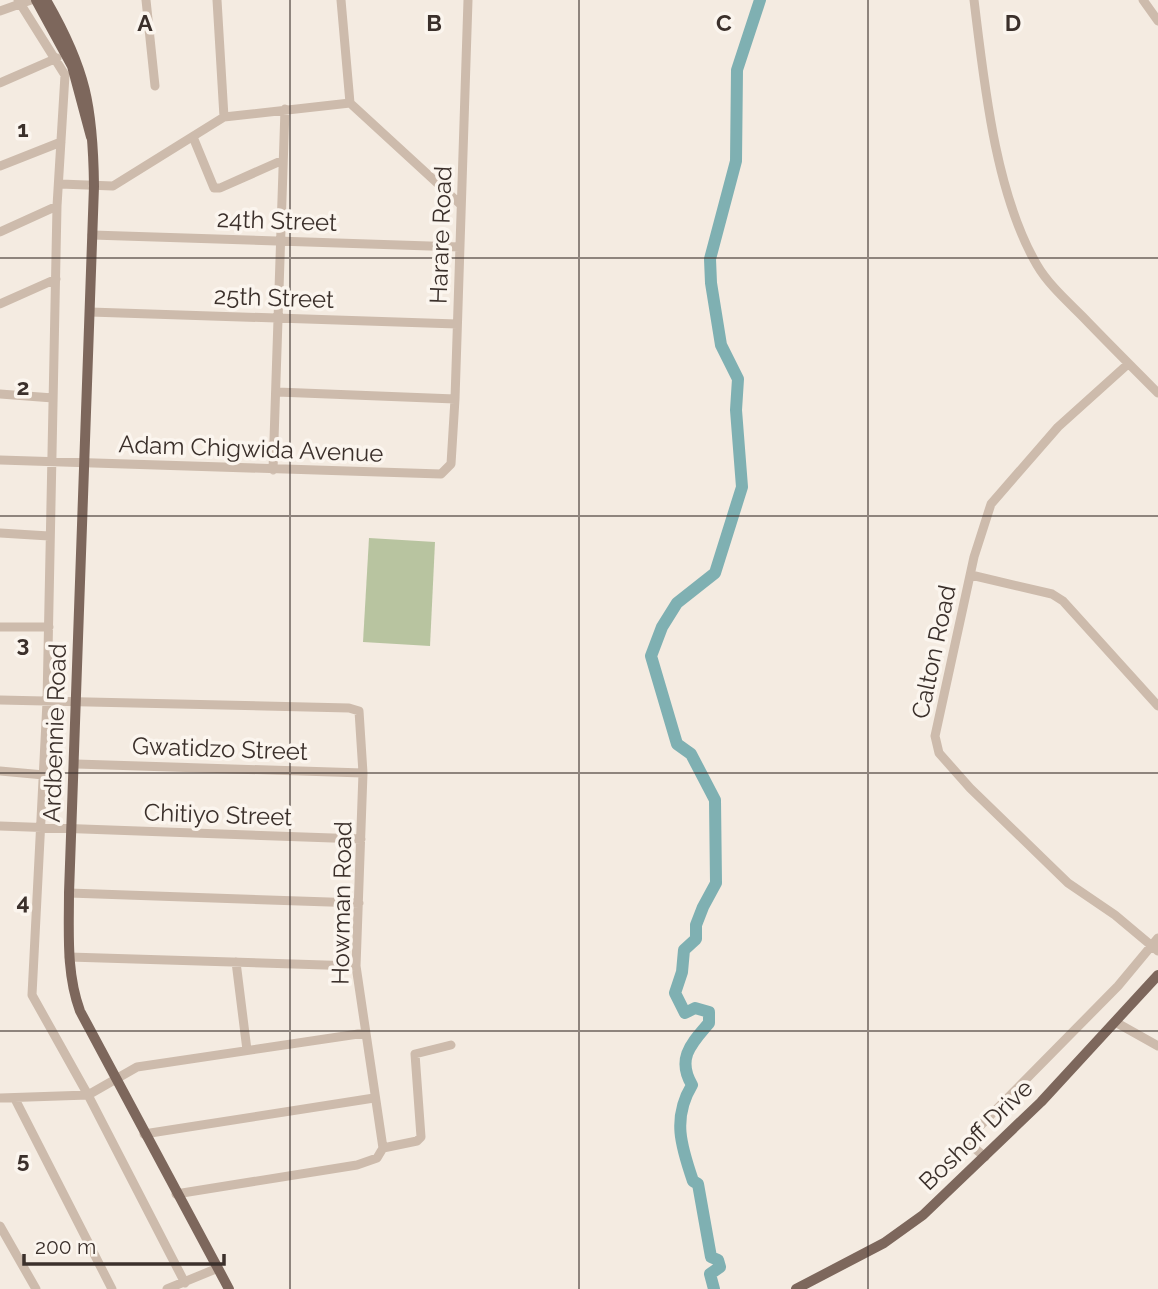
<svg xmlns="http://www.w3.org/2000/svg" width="1158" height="1289" viewBox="0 0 1158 1289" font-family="Raleway,sans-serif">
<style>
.green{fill:#b8c4a0}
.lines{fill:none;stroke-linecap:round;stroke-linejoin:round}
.river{stroke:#7fb0b2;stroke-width:12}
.minor{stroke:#cdbbac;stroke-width:9}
.major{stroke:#7d675c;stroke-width:10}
.grid{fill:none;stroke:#3b302b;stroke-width:2;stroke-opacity:0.55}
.labels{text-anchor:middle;stroke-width:7;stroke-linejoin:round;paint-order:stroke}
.street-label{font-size:24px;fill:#3b302b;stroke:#fbf5ee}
.grid-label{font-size:23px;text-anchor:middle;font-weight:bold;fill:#3b302b;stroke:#fbf5ee;stroke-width:7;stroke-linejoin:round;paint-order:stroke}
</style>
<rect width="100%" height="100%" fill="#f4ebe1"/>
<!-- green -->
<path class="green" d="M369 538 435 542 430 646 363 642Z"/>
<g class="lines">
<!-- river -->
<path class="river" d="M714 1289 710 1274 720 1267 718 1260 711 1257 698 1184 693 1181C681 1146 672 1118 692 1085 676 1058 692 1043 709 1023V1012L695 1008 685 1013 675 993 682 972 684 950 696 939V925L703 907 716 883 715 800 691 754 677 744 651 656 662 627 677 603 715 573 742 487 736 410 738 379 721 345 711 283 710 259 736 161 737 70 760 0"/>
<!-- minor -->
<path class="minor" d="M18 0 65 75 57 206 47 702 32 995 88 1095 185 1283
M146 0 155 86
M217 0 224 117
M341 0 350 103
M974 0C984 82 995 193 1037 265 1048 284 1067 301 1083 317 1108 343 1133 368 1158 393
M1143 0 1158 21
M0 11 31 0
M0 83 57 58
M350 103 460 204
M193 137 214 188H220L283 160
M0 166 61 142
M60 184 113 186 224 117 350 103
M0 232 57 206
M92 235 460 247
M0 304 56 279
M90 312 457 324
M1128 364 1058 427 991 504 974 557 935 736 939 753 970 788 1068 883 1115 915 1158 951
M277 392 455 399
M0 394 53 398
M0 460 441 474 451 464 455 399 468 0
M273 470 285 109
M0 533 49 536
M971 575 1052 594 1063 601 1158 706
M0 627H49
M0 700 349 708 359 711 363 773 356 966 383 1148
M76 764 363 773
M0 771 44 775
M0 826 361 839
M69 893 359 903
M69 957 356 966
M236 962 247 1050
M1117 1023 1158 1046
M0 1098 88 1095 137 1067 365 1033
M15 1099 112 1289
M144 1134 374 1098
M383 1148 417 1141 421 1137 415 1054 451 1045
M985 1157 972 1146 976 1130 1118 986 1158 938
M176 1194 357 1165 377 1158 383 1148
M0 1226 36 1289
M167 1289 218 1268"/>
<!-- major -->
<path class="major" d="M36 0 72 66 91 137
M46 0C86 69 93 107 94 186L69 893C69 932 66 973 80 1011L229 1289
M796 1289 884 1243 923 1215 1041 1102 1158 975"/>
</g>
<!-- grid -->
<path class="grid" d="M290 0V1289M579 0V1289M868 0V1289M0 258H1158M0 516H1158M0 773H1158M0 1031H1158"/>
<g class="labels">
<!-- street labels -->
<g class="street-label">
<text transform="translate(277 221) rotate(2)" y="8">24th Street</text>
<text transform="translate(441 235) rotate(-88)" y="8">Harare Road</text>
<text transform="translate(274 298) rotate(2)" y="8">25th Street</text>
<text transform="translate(251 449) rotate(2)" y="8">Adam Chigwida Avenue</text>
<text transform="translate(934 652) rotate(-78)" y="8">Calton Road</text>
<text transform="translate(55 733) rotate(-88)" y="8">Ardbennie Road</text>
<text transform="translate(220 749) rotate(2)" y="8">Gwatidzo Street</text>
<text transform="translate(218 815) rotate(2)" y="8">Chitiyo Street</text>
<text transform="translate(342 903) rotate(-89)" y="8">Howman Road</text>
<text transform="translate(976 1135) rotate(-44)" y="8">Boshoff Drive</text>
</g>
</g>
<g class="grid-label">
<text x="145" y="31">A</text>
<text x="434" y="31">B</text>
<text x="724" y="31">C</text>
<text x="1013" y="31">D</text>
<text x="23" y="137">1</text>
<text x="23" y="395">2</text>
<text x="23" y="652">3</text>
<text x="23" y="910">4</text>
<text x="23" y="1168">5</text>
</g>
<!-- scale -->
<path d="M24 1254v10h200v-10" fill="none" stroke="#3b302b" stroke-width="3.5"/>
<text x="35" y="1254" font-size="21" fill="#3b302b" stroke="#fbf5ee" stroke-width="5" paint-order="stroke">200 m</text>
</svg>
